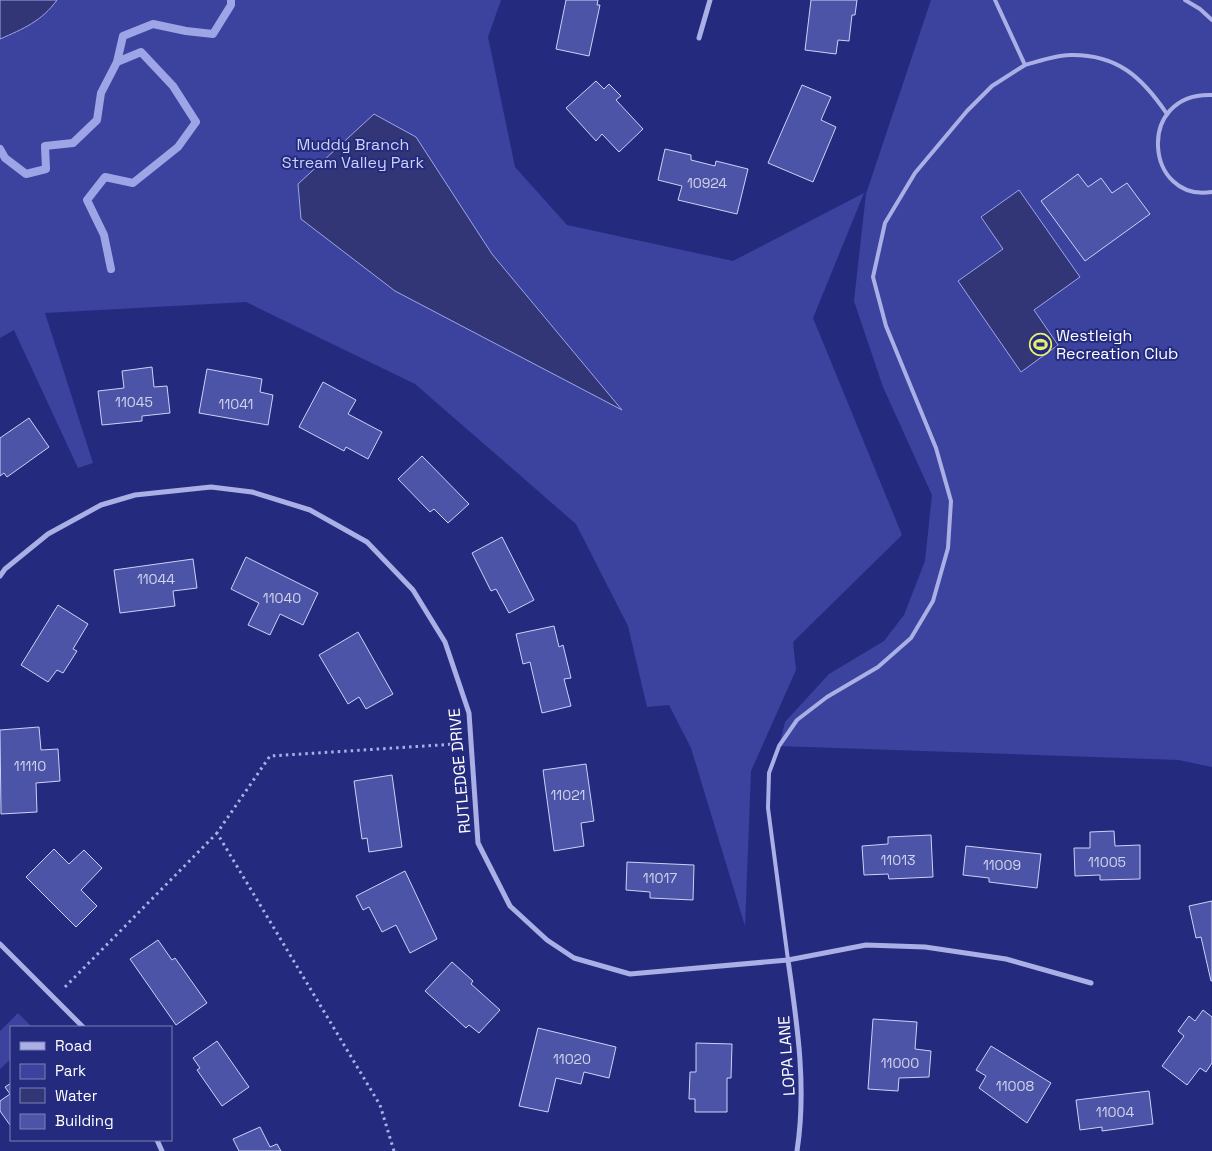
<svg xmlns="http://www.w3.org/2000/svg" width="1212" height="1151" viewBox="0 0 1212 1151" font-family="'Space Grotesk',sans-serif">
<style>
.green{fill:#3b439e}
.water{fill:#323676;stroke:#9ea5e7}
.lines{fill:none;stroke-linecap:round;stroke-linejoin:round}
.stream{stroke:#9ea5e7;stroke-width:8}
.building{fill:#4c54a8;stroke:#cdd1f5}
.path{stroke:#aaafe6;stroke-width:3;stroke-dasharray:2.5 4;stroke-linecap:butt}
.lane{stroke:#aaafe6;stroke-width:4}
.street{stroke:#aaafe6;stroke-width:5}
.labels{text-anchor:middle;stroke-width:4;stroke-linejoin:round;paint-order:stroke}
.number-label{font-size:14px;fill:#d2d4e9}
.park-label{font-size:16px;fill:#cdd1f5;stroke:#242b7f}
.poi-label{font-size:16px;fill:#fff;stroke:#242b7f;text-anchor:start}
.street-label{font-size:16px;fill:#fff;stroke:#242b7f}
</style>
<rect width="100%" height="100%" fill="#242b7f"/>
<!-- green -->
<path class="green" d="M0 0H501L488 37 515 167 567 225 733 261 864 193 813 318 902 535 793 642 796 670 751 771 745 926 691 748 669 705 647 707 628 626 576 524 415 384 246 302 45 313 93 463 78 468 14 330 0 338Z
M931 0H1212V767L1179 760 779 746 785 722 829 674 884 641 904 615 925 561 932 495 883 387 854 301 866 194Z
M18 1013 32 1027H11V1059L0 1069V1031Z"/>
<!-- water -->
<path class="water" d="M0 0H57C42 21 23 29 0 39Z
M374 114 416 137 492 254 622 410 395 291 301 219 298 184Z
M1019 190 1080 277 1034 310 1058 345 1021 372 958 281 1003 249 981 217Z"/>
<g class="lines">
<!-- stream -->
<path class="stream" d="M0 149 5 158 26 174 46 169 45 146 73 143 97 120 101 93 117 62 123 36 153 24 186 31 213 34 231 5V0
M111 269 104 235 87 200 105 177 133 183 178 147 196 122 173 86 141 52 117 62"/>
</g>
<!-- building -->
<path class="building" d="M566 0H598L597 5H600L589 56 556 49Z
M811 0H857L855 15H852L849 41 838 40 836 54 805 50Z
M596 81 604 89 609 84 621 96 616 100 643 129 619 152 602 134 596 141 566 108Z
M802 85 831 97 821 120 836 127 813 182 768 163Z
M665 149 691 155V160L715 166 716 161 748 169 737 214 678 200 682 186 658 180Z
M1078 174 1088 187 1101 178 1112 193 1127 183 1150 214 1085 261 1041 201Z
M152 367 154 387 167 386 170 413 142 416V421L102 425 98 391 124 388 122 371Z
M207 369 262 379 260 392 273 395 268 425 199 413Z
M323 382 356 400 348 414 382 432 368 459 346 447 344 451 299 427Z
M29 418 49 447 7 477 4 473 0 476V438Z
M422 456 469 504 448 523 434 509 430 512 398 479Z
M502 537 534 600 509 613 496 589 491 591 472 553Z
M246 557 318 593 303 625 280 614 270 635 248 625 259 603 231 589Z
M193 559 197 588 173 591 175 606 120 613 114 570Z
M58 605 88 624 73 649 77 651 63 673 57 670 48 682 21 665Z
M554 626 559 647 563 645 571 678 564 679 571 706 542 713 530 662 523 664 516 634Z
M358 632 393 694 366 709 359 697 348 704 319 655Z
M39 727 41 750 58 749 60 781 36 783 37 812 1 814 0 730Z
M586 764 594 821 581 823 584 846 554 851 543 770Z
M392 775 402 847 369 852 367 838 362 839 354 781Z
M1114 831 1115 846 1140 845V879L1100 880V875L1075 876 1074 848H1090V832Z
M931 835 933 877 889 879 888 874 864 875 862 846 888 844V837Z
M966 846 1041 854 1037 888 989 882V878L963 875Z
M54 849 69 864 84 850 102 868 81 890 97 906 76 927 26 877Z
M627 862 694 865 693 900 650 898V892L626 890Z
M405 871 437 939 410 953 396 925 382 932 369 907 363 910 356 896Z
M1212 901V981H1211L1201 937 1196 938 1189 906Z
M158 940 172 960 175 958 207 1003 176 1025 130 959Z
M452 962 473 981 471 984 500 1010 479 1033 469 1025 466 1028 425 991Z
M1203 1010 1212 1017V1063L1206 1072 1200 1068 1187 1085 1162 1066 1184 1036 1178 1031 1189 1016 1195 1021Z
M873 1019 917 1022 915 1049 931 1051 929 1077 899 1078 898 1091 868 1089Z
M538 1028 616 1047 609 1078 584 1072 581 1084 556 1078 548 1112 519 1106Z
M217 1041 249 1087 222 1106 197 1070 200 1068 193 1058Z
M696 1043 732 1044 731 1078H727V1112H695V1099H689L690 1072H696Z
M991 1046 1051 1083 1027 1123 979 1088 986 1076 976 1070Z
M11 1083V1124L10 1125 0 1111V1101L10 1094 5 1087Z
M1149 1091 1153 1124 1102 1131V1127L1080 1130 1076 1100Z
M260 1127 270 1147 277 1144 281 1151H239L233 1139Z"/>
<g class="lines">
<!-- path -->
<path class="path" d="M65 987 217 833
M394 1151 380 1105 217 833 270 756 456 744"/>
<!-- lane -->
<path class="lane" d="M995 0 1025 65C1040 61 1056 55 1070 55 1117 54 1142 77 1167 114
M1185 0 1200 9 1212 20
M1212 95C1135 92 1145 203 1212 192
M788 960 768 808 769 773 779 746 797 720 827 697 878 667 911 638 933 601 948 548 951 501 936 448 886 326 873 277 885 223 915 173 967 111 992 86 1025 65"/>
<!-- street -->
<path class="street" d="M699 38 710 0
M0 576 5 569 48 534 101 505 135 495 211 487 252 492 310 510 367 542 413 590 445 642 469 713 478 843 510 906 547 940 574 958 630 974 788 960 866 945 925 947 1006 959 1091 983
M0 944 83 1027
M788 960C797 1023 807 1087 797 1151
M157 1140 162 1151"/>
</g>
<!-- icons -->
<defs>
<symbol id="stadium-ring" viewBox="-11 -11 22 22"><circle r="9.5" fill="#242b7f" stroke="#e6f06e" stroke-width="1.5"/><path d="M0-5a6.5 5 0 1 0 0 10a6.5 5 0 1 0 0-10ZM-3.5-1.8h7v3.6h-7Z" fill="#e6f06e"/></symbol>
</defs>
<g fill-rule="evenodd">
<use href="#stadium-ring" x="1028" y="332" width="25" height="25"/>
</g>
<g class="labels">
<!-- number labels -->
<g class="number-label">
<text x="707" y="188">10924</text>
<text x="134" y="407">11045</text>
<text x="236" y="409">11041</text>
<text x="156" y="584">11044</text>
<text x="282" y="603">11040</text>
<text x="30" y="771">11110</text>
<text x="568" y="800">11021</text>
<text x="898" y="865">11013</text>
<text x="1107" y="867">11005</text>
<text x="1002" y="870">11009</text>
<text x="660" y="883">11017</text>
<text x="572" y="1064">11020</text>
<text x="900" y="1068">11000</text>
<text x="1015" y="1091">11008</text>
<text x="1115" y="1117">11004</text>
</g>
<!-- park labels -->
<g class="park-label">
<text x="353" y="150">Muddy Branch<tspan x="353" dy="18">Stream Valley Park</tspan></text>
</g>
<!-- poi labels -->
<g class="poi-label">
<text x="1056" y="341">Westleigh<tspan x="1056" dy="18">Recreation Club</tspan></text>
</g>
<!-- street labels -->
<g class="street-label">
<text transform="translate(459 771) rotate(-95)" y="6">RUTLEDGE DRIVE</text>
<text transform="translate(786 1056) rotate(-94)" y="6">LOPA LANE</text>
</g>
</g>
<!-- legend -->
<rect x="10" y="1026" width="162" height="115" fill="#242b7f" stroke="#7c80b2"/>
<rect x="20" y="1042" width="25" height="8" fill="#aaafe6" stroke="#7c80b2"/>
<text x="55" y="1051" font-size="15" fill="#ffffff">Road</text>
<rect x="20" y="1064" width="25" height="15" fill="#3b439e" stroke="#7c80b2"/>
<text x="55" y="1076" font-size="15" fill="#ffffff">Park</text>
<rect x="20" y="1088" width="25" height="15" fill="#323676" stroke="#7c80b2"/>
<text x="55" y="1101" font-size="15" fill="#ffffff">Water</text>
<rect x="20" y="1114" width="25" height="15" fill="#4c54a8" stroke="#7c80b2"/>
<text x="55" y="1126" font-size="15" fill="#ffffff">Building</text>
</svg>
